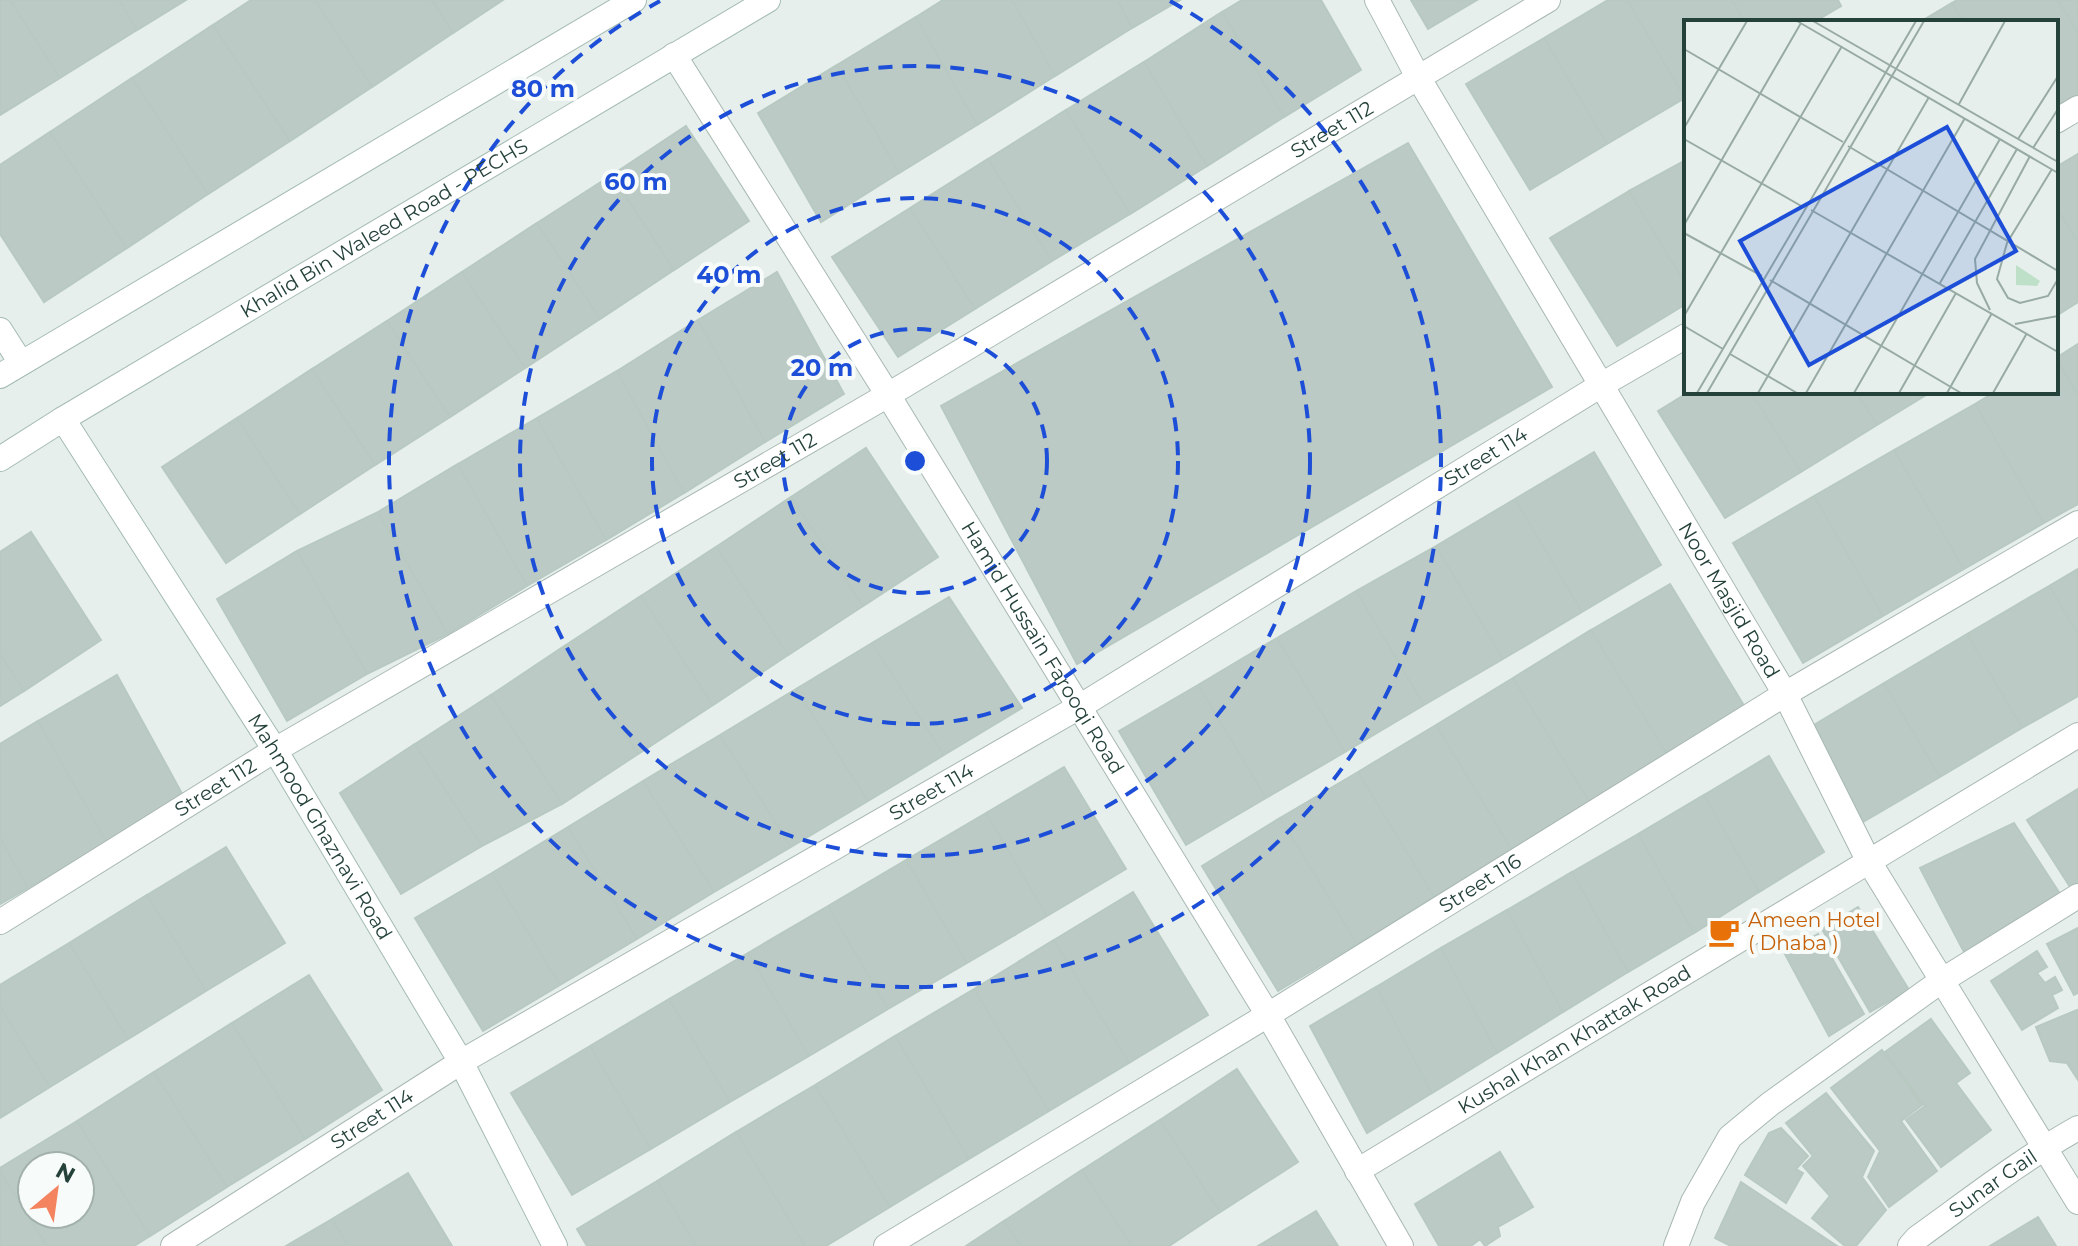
<svg xmlns="http://www.w3.org/2000/svg" width="2078" height="1246" viewBox="0 0 2078 1246" font-family="Montserrat,sans-serif">
<style>
.building{fill:#bbcac4;stroke:#b8c9c2;stroke-width:2;fill-rule:evenodd}
.lines{fill:none;stroke-linecap:round;stroke-linejoin:round}
.street-casing{stroke:#a8b8b2;stroke-width:26}
.secondary-casing{stroke:#a4bbb3;stroke-width:26}
.street{stroke:#fff;stroke-width:24}
.secondary{stroke:#fff;stroke-width:24}
.ring{fill:none;stroke:#1d4ed8;stroke-width:4;stroke-dasharray:14 10}
.labels{text-anchor:middle;stroke-width:8;stroke-linejoin:round;paint-order:stroke}
.street-label{font-size:20px;fill:#24423a;stroke:#f7fbf9}
.food-label{font-size:20px;fill:#c56008;stroke:#f7fbf9;text-anchor:start}
.inset-road{fill:none;stroke:#98aaa4;stroke-width:2}
.view{fill:#1d4ed8;fill-opacity:0.15;stroke:#1d4ed8;stroke-width:4}
.inset-edge{fill:none;stroke:#24423a;stroke-width:4}
.centre{fill:#1d4ed8;stroke:#f7fbf9;stroke-width:4}
.ring-label{font-size:24px;text-anchor:middle;font-weight:bold;fill:#1d4ed8;stroke:#f7fbf9;stroke-width:8;stroke-linejoin:round;paint-order:stroke}
</style>
<rect width="100%" height="100%" fill="#e6efeb"/>
<!-- building -->
<path class="building" d="M0 0H10L60 78 0 115Z
M10 0H119L137 30 60 78Z
M119 0H186L137 30Z
M251 0H315L372 87 290 141 213 25Z
M315 0H432L453 33 372 87Z
M432 0H503L453 33Z
M943 0H1012L1055 76 977 125 916 17Z
M1012 0H1117L1132 28 1055 76Z
M1117 0H1180L1132 28Z
M1242 0H1321L1361 70 1284 117 1222 12Z
M1411 0H1477L1428 29Z
M1608 0H1627L1685 98 1607 144 1544 38Z
M1627 0H1732L1745 22H1686L1685 98Z
M1732 0H1838L1841 6 1814 22H1745Z
M1957 0H2058L2078 33V96L2056 109V22H1963L1952 3Z
M2058 0H2078V33Z
M1952 3 1963 22H1920Z
M1222 12 1284 117 1207 166 1144 62Z
M916 17 977 125 899 173 837 65Z
M213 25 290 141 208 194 132 78Z
M1544 38 1607 144 1530 190 1466 84Z
M1144 62 1207 166 1130 214 1066 110Z
M837 65 899 173 821 222 758 113Z
M132 78 208 194 127 248 50 132Z
M1066 110 1130 214 1052 261 988 159Z
M686 126 749 221 674 270 612 175Z
M50 132 127 248 44 302 0 234V165Z
M1408 143 1552 387 1077 664 941 406Z
M2078 154V243L2056 207V167Z
M988 159 1052 261 975 309 910 208Z
M1686 160V285L1629 191Z
M612 175 674 270 600 319 537 223Z
M1629 191 1686 285V304L1617 346 1550 238Z
M2056 207 2078 243V302L2056 316Z
M910 208 975 309 898 357 832 257Z
M537 223 600 319 525 368 462 272Z
M462 272 525 368 450 417 387 321Z
M777 272 844 394 765 442 698 320Z
M698 320 765 442 684 493 617 371Z
M387 321 450 417 375 465 312 369Z
M2078 344V396L2056 358Z
M2056 358 2078 396V504L2044 523 1975 404 1995 392H2056Z
M312 369 375 465 300 514 237 418Z
M617 371 684 493 606 540 537 418Z
M1689 392H1751L1801 472 1725 518 1658 411Z
M1751 392H1856L1877 425 1801 472Z
M1856 392H1931L1877 425Z
M1975 404 2044 523 1964 569 1894 450Z
M237 418 300 514 226 563 162 467Z
M537 418 606 540 527 586 458 464Z
M866 448 938 557 863 606 791 497Z
M1894 450 1964 569 1883 616 1814 496Z
M1594 452 1661 565 1582 612 1515 499Z
M458 464 527 586 448 634 378 512Z
M1814 496 1883 616 1803 663 1733 543Z
M791 497 863 606 788 655 716 547Z
M1515 499 1582 612 1503 659 1436 546Z
M378 512 448 634 367 674 297 551Z
M31 532 101 640 24 691 0 654V552Z
M1436 546 1503 659 1424 705 1356 591Z
M716 547 788 655 713 705 641 596Z
M297 551 367 674 287 721 217 599Z
M2078 569V634L2049 586Z
M1670 584 1746 709 1668 756 1591 630Z
M2049 586 2078 634V696L2022 728 1967 634Z
M1356 591 1424 705 1345 752 1277 638Z
M641 596 713 705 638 754 566 645Z
M949 597 1022 708 944 755 872 643Z
M1591 630 1668 756 1590 803 1513 678Z
M1967 634 2022 728 1940 777 1884 683Z
M1277 638 1345 752 1266 798 1198 685Z
M872 643 944 755 868 801 796 689Z
M566 645 638 754 562 804 491 695Z
M0 654 24 691 0 706Z
M117 675 185 799 107 843 38 721Z
M1513 678 1590 803 1512 850 1436 725Z
M1884 683 1940 777 1858 825 1802 732Z
M1198 685 1266 798 1186 845 1119 731Z
M796 689 868 801 791 847 720 735Z
M491 695 562 804 482 846 415 744Z
M38 721 107 843 28 888 0 838V744Z
M1436 725 1512 850 1434 897 1358 772Z
M720 735 791 847 714 892 643 781Z
M415 744 482 846 401 894 340 793Z
M1769 756 1824 852 1759 892 1704 795Z
M1064 767 1126 869 1047 916 986 813Z
M1358 772 1434 897 1357 944 1280 818Z
M643 781 714 892 637 939 568 827Z
M2078 789V890L2074 893 2027 820Z
M1704 795 1759 892 1694 933 1638 834Z
M986 813 1047 916 967 963 906 860Z
M1280 818 1357 944 1278 991 1202 866Z
M2014 823 2064 900 1965 954 1920 868Z
M568 827 637 939 560 985 492 873Z
M1638 834 1694 933 1628 972 1572 872Z
M0 838 28 888 0 904Z
M226 847 285 943 206 991 147 895Z
M906 860 967 963 888 1009 828 906Z
M1572 872 1628 972 1563 1012 1507 910Z
M492 873 560 985 483 1031 415 918Z
M1133 892 1208 1015 1129 1063 1054 940Z
M147 895 206 991 128 1039 69 943Z
M828 906 888 1009 809 1056 748 953Z
M1858 907 1909 990 1870 1012 1822 929Z
M1507 910 1563 1012 1497 1053 1441 948Z
M2078 928V993L2074 995 2047 944Z
M1818 934 1864 1014 1829 1036 1785 954Z
M1054 940 1129 1063 1049 1111 974 989Z
M69 943 128 1039 50 1087 0 1007V985Z
M1441 948 1497 1053 1432 1093 1376 987Z
M2037 951 2047 967 2037 973 2045 983 2055 977 2062 990 2052 995 2058 1008 2022 1030 1991 981Z
M748 953 809 1056 730 1102 669 999Z
M309 975 382 1090 305 1139 232 1023Z
M1376 987 1432 1093 1367 1133 1310 1026Z
M974 989 1049 1111 969 1159 895 1036Z
M669 999 730 1102 651 1149 590 1046Z
M0 1007 50 1087 0 1118Z
M2077 1010 2078 1012V1080L2067 1063 2050 1061 2036 1027Z
M1931 1019 1970 1073 1956 1083 1991 1130 1941 1167 1906 1120 1925 1106 1885 1052Z
M232 1023 305 1139 227 1187 154 1072Z
M895 1036 969 1159 890 1207 815 1085Z
M590 1046 651 1149 572 1195 511 1093Z
M1882 1050 1922 1105 1901 1121 1937 1171 1889 1207 1868 1177 1880 1151 1831 1088Z
M1237 1069 1298 1162 1220 1212 1160 1120Z
M154 1072 227 1187 150 1236 77 1121Z
M815 1085 890 1207 826 1246H805L736 1132Z
M1826 1093 1874 1151 1862 1177 1886 1210 1856 1246H1845L1812 1218 1830 1196 1803 1166 1813 1156 1786 1123Z
M1160 1120 1220 1212 1169 1246H1132L1082 1170Z
M77 1121 150 1236 134 1246H47L0 1171V1168ZM32 1166H80V1214H32Z
M1781 1128 1808 1156 1796 1169 1803 1173 1786 1203 1745 1175 1769 1133Z
M736 1132 805 1246H696L657 1181Z
M1500 1152 1533 1207 1498 1227 1500 1236 1485 1246 1480 1239 1471 1246H1439L1415 1204Z
M1082 1170 1132 1246H1021L1004 1221Z
M0 1171 47 1246H0Z
M408 1173 452 1246H348L332 1219Z
M657 1181 696 1246H587L577 1229Z
M1741 1182 1837 1246H1731L1715 1238Z
M1316 1211 1338 1246H1258Z
M2038 1217 2056 1246H1990Z
M332 1219 348 1246H286Z
M1004 1221 1021 1246H966Z"/>
<g class="lines">
<defs>
<g id="street">
<path id="s1" d="M1377 0 1418 77 1785 694 1868 860 2078 1202"/>
<path id="s2" d="M674 55 888 395 1268 1015 1401 1246"/>
<path d="M2056 121 2078 108"/>
<path id="s3" d="M0 922 275 750 888 395 1548 0"/>
<path id="s4" d="M1357 1171 2078 735"/>
<path id="s5" d="M173 1246 461 1062 1079 707 1603 384 1686 336"/>
<path id="s6" d="M886 1246 1268 1015 1785 694 2078 523"/>
<path d="M1676 1246 1693 1202 1730 1137 1770 1104 1941 981 2078 896"/>
<path id="s7" d="M1910 1246 1917 1238C1970 1200 2021 1160 2078 1128"/>
</g>
<g id="secondary">
<path d="M0 330 21 363"/>
<path d="M0 376 634 0"/>
<path id="s8" d="M63 419 275 750 461 1062 555 1246"/>
<path id="s9" d="M0 459 63 419 768 0"/>
</g>
</defs>
<!-- street casing -->
<use href="#street" class="street-casing"/>
<!-- secondary casing -->
<use href="#secondary" class="secondary-casing"/>
<!-- street -->
<use href="#street" class="street"/>
<!-- secondary -->
<use href="#secondary" class="secondary"/>
</g>
<!-- distance rings -->
<g class="ring">
<circle cx="915" cy="461" r="132"/>
<circle cx="915" cy="461" r="263"/>
<circle cx="915" cy="461" r="395"/>
<path d="M1170 1A526 526 0 1 1 660 1"/>
</g>
<!-- icons -->
<defs>
<symbol id="cafe-bare" viewBox="-9 -9 18 18"><path d="M-5.5-4.5H6V0H3Q3 3.5 0 3.5H-2.5Q-5.5 3.5-5.5 0ZM3-3.2v2h1.7v-2ZM-6 4.5H4V6H-6Z" fill="#e8710a" stroke="#f7fbf9" stroke-width="2.5" paint-order="stroke"/></symbol>
</defs>
<g fill-rule="evenodd">
<use href="#cafe-bare" x="1702" y="910" width="44" height="44"/>
</g>
<g class="labels">
<!-- street labels -->
<g class="street-label">
<text dy="7" stroke="none"><textPath href="#s3" startOffset="1550">Street 112</textPath></text>
<text dy="7" stroke="none"><textPath href="#s9" startOffset="448">Khalid Bin Waleed Road - PECHS</textPath></text>
<text dy="7" stroke="none"><textPath href="#s5" startOffset="1532">Street 114</textPath></text>
<text dy="7" stroke="none"><textPath href="#s3" startOffset="902">Street 112</textPath></text>
<text dy="7" stroke="none"><textPath href="#s1" startOffset="696">Noor Masjid Road</textPath></text>
<text dy="7" stroke="none"><textPath href="#s2" startOffset="698">Hamid Hussain Farooqi Road</textPath></text>
<text dy="7" stroke="none"><textPath href="#s3" startOffset="254">Street 112</textPath></text>
<text dy="7" stroke="none"><textPath href="#s5" startOffset="884">Street 114</textPath></text>
<text dy="7" stroke="none"><textPath href="#s8" startOffset="482">Mahmood Ghaznavi Road</textPath></text>
<text dy="7" stroke="none"><textPath href="#s6" startOffset="696">Street 116</textPath></text>
<text dy="7" stroke="none"><textPath href="#s4" startOffset="254">Kushal Khan Khattak Road</textPath></text>
<text dy="7" stroke="none"><textPath href="#s5" startOffset="236">Street 114</textPath></text>
<text dy="7" stroke="none"><textPath href="#s7" startOffset="104">Sunar Gail</textPath></text>
</g>
<!-- food labels -->
<g class="food-label">
<text x="1748" y="927">Ameen Hotel<tspan x="1748" dy="23">( Dhaba )</tspan></text>
</g>
</g>
<!-- overview -->
<g transform="translate(1684 20)">
<rect width="374" height="374" fill="#e6efeb"/>
<path d="M332 245 356 261 353 266 332 265Z" fill="#bfe0c8"/>
<path class="inset-road" d="M113 1 374 153M129 1 374 142M0 29 159 122M275 84 321 1M0 108 63 1M0 119 119 187M334 119 374 56M164 126 374 251M349 128 374 89M368 149 323 223 313 259 324 278 336 283 364 276 374 259M127 190 374 332M0 205 117 3M0 213 78 256M86 260 277 373M256 263 333 129M306 290 293 263 291 239 346 136M0 296 158 26M331 304 374 296M0 306 39 329M46 334 113 373M13 373 232 1M23 373 240 1M74 373 245 77M122 373 281 98M170 373 316 119M215 373 272 273M263 373 308 293M309 373 343 313"/>
<path class="view" d="M263 107 332 231 125 345 56 221Z"/>
<rect width="374" height="374" class="inset-edge"/>
</g>
<circle cx="915" cy="461" r="12" class="centre"/>
<g class="ring-label">
<text x="543" y="97">80 m</text>
<text x="636" y="190">60 m</text>
<text x="729" y="283">40 m</text>
<text x="822" y="376">20 m</text>
</g>
<!-- north arrow -->
<g transform="translate(56 1190) rotate(29)"><circle r="38" fill="#f7fbf9" stroke="#a3b1ad" stroke-width="2"/>
<path d="M0-6L14 30L0 20L-14 30Z" fill="#f4845f"/>
<text y="-12" font-size="22" font-weight="bold" text-anchor="middle" fill="#24423a">N</text>
</g>
</svg>
